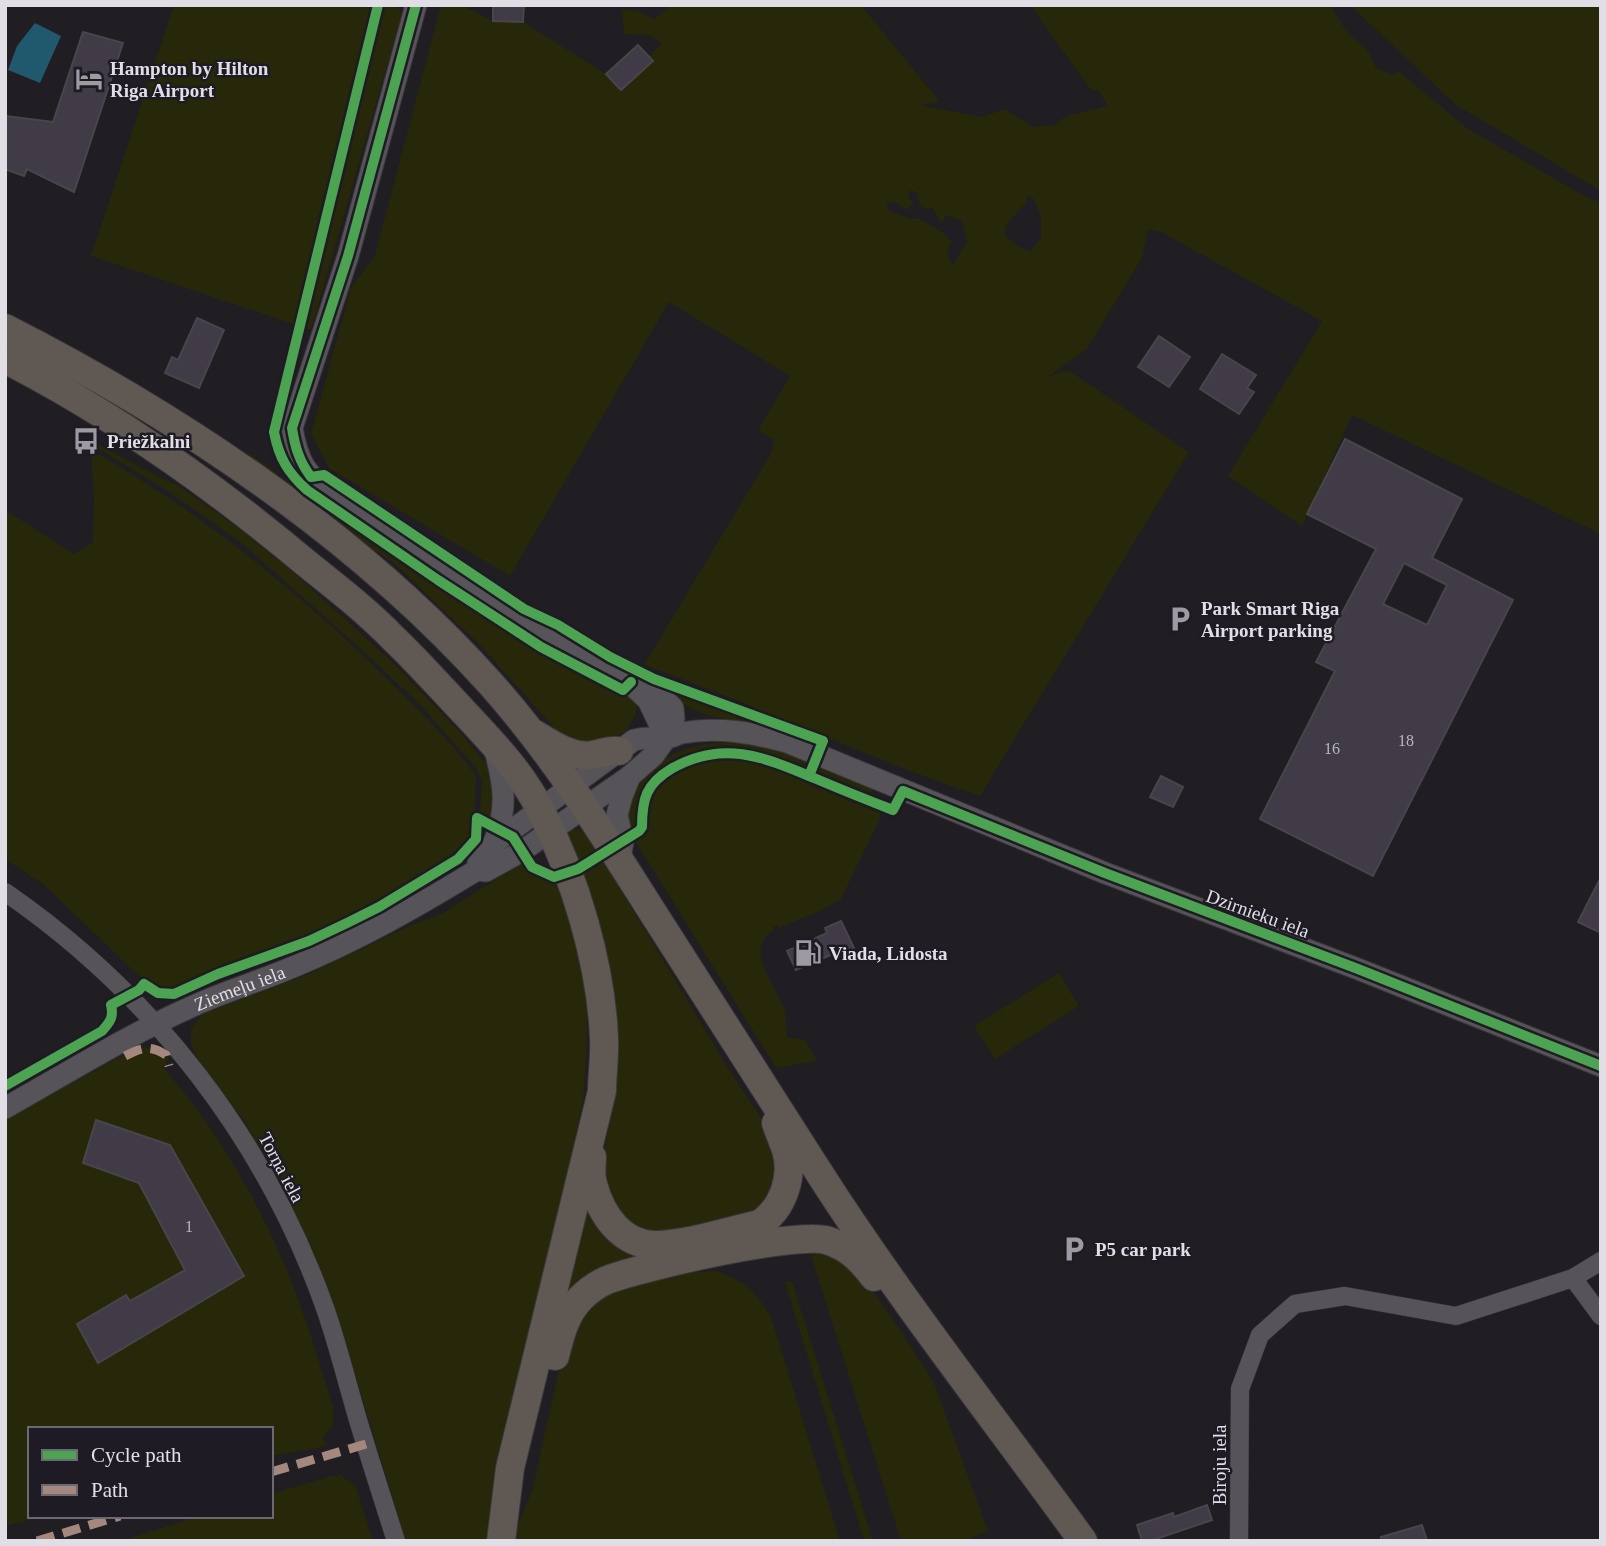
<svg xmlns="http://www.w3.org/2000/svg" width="1606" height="1546" viewBox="0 0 1606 1546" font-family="'Times New Roman',serif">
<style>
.green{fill:#272809;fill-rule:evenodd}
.water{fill:#20586e}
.building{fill:#403b46;stroke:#48454b;stroke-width:2;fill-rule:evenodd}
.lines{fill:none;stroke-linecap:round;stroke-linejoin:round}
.minor-casing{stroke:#39373b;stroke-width:19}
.tertiary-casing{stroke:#39373b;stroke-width:23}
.primary-casing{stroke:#39373b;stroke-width:30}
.minor{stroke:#565459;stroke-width:18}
.tertiary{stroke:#565459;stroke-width:21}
.primary{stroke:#5f5853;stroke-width:28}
.quiet{stroke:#a5887d;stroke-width:9;stroke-dasharray:18 9;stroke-linecap:butt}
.cycleway-casing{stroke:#1f1b25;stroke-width:15}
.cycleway{stroke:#4ca352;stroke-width:10}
.labels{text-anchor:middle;stroke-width:5;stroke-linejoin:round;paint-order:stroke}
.number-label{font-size:16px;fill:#b9b5bd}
.poi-label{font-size:19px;font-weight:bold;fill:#e1dee5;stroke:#1f1b25;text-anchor:start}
.street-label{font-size:19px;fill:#e1dee5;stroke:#1f1b25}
</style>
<rect width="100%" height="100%" fill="#201d23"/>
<!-- green -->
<path class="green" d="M174 5H396L402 13 311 330 91 256Z
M441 5H461L493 21 523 22 606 74 621 90 652 62 648 57 662 43 648 35 624 34 622 9 637 11 654 19 669 7 667 5H861L940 102 920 105 982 117 1005 109 1032 127 1055 125 1066 116 1108 106 1098 90H1091L1030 5H1330L1347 32 1369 52 1376 68 1393 75 1399 71 1468 129 1588 198 1601 202V534L1352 415 1302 526 1228 476 1322 321 1161 232 1148 229 1142 258 1087 349 1048 377 1068 370 1189 452 980 796C866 758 758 705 644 665L771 454 774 440 758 430 790 376 669 302 510 576 329 468 311 434 351 288 375 255ZM910 190 918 193 919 203 924 209 933 208 941 224 947 215 962 221 967 241 953 266 947 251 952 242 943 233 920 219H911L888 210 887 202H895L907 210 913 203 908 197ZM1026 195 1033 198 1041 216V238L1030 252 1018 246 1004 234 1006 225 1027 202Z
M1350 5H1601V191L1456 105Z
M96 443 155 475 177 485 240 529 294 573 391 661 460 732 490 769 496 784 495 822 480 814 482 781 476 768 425 710 371 658 243 544 168 491 94 446Z
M243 448 285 480 395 553 482 616 567 665 625 695 637 704 636 715 626 731 606 742 574 744 557 731 481 646 393 562 349 535 261 467Z
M91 450C199 511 294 588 382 674 415 706 449 739 476 776L474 838 455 857 402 892 360 914 303 940 238 963 170 992C158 992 151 986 142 979L43 884 5 859V510L74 554 93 542 94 497Z
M659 683 777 725 775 728C728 716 694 724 659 683Z
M741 742 785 752 810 762 807 770C784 761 762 751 738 750 691 746 634 771 639 825L631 831C616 792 657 757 692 747 708 743 725 742 741 742Z
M721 756C777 759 830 787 881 808L879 821 841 899 820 911 779 928 778 925 773 927 774 930C742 948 776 985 784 1009 786 1017 786 1028 787 1037L805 1040 817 1061 776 1068 634 839C652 828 643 828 645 811 650 775 690 761 721 756Z
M818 765 870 788 878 799 815 773Z
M573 829 582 830 597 851 576 865 566 837Z
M602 859 730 1071 774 1137 782 1161 766 1208 743 1220 646 1236 610 1209 601 1171 615 1087 618 1032 615 1007 579 873Z
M524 862C531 875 547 884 560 880 566 899 574 918 578 938 590 992 588 1046 583 1101L488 1541H406L333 1302 310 1244 277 1177 245 1122 196 1056 191 1044V1029L203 1014 311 973 407 927 441 914Z
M1059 973 1079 1006 995 1059 974 1026Z
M146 1047 156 1050 169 1058 163 1067C213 1125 253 1191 283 1261 303 1308 318 1358 333 1407V1425L323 1437 326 1445 319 1448 271 1456V1429H30V1516H46L5 1526V1120L127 1053Z
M586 1203 659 1252 563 1296Z
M825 1253C830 1255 836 1256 841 1258 865 1272 918 1356 934 1383L988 1531 965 1541H901L811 1255Z
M717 1271C746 1282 755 1291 771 1317L840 1541H515L518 1524 532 1491 565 1343 591 1300 655 1275Z
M792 1281 873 1541H864L785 1282Z
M341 1475 356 1487 373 1541H120L200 1516H271V1494L332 1476Z"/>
<!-- water -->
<path class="water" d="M35 23 61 36 40 83 8 70 17 46Z"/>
<!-- building -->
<path class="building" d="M493 5H524L523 22 493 21Z
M83 32 123 43 74 192 27 169 24 176 5 169V116L53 122Z
M638 45 653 61 621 90 606 74Z
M197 318 224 330 199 388 165 373 172 357 178 360Z
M1159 336 1190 357 1169 387 1138 367Z
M1222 354 1256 375 1247 388 1254 392 1239 414 1200 389Z
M1345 439 1462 499 1432 558 1513 600 1373 876 1260 819 1335 671 1316 662 1376 549 1307 514ZM1404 563 1447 585 1427 625 1383 604Z
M1161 776 1183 787 1173 807 1150 797Z
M1601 877V933L1578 922Z
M841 921 854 948 836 956 835 953 796 970 787 951 827 933 825 928Z
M96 1120 170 1145 244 1276 98 1363 77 1324 126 1295 130 1301 185 1270 139 1183 83 1163Z
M1207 1505 1212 1520 1150 1541H1142L1137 1525 1173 1513 1174 1517Z
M1422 1525 1427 1541H1381V1537Z"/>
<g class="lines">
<defs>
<path id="minor" d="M5 892C153 994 265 1139 325 1308 338 1345 347 1383 358 1420 370 1460 383 1500 396 1541
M1573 1278 1601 1316
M1239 1541 1240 1389 1260 1335 1295 1304 1345 1296 1456 1316 1573 1278 1601 1261"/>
<g id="tertiary">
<path d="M634 687 648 700 666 738"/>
<path d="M494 842C508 809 504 784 495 751"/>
<path d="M620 860 623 841 617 815 622 796 630 776"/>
<path d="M477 870 478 863 493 844 634 740C649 736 653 739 666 738 672 738 677 734 682 733 718 726 753 733 787 742L1105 873 1358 969 1601 1066"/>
<path id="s1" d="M5 1108C67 1073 128 1035 193 1006 226 991 260 981 293 967 359 940 416 907 477 870L486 871 522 851 630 776 654 755 666 738 674 719 673 708 656 691 637 682H631L548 637 490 601 332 494C305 473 298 462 292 428L348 256 416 5"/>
</g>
<path id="primary" d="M5 328C180 417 358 536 490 683 551 751 600 829 648 905 705 994 761 1082 818 1171 899 1298 994 1418 1083 1541
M5 359C114 415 213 485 306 563 336 587 367 611 394 639 413 657 431 677 449 696 482 732 519 767 541 811 575 877 601 964 604 1038 605 1056 602 1074 602 1091L510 1468 501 1541
M535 734C551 744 572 758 592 755 602 754 608 749 619 751
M592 1157C592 1165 590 1175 593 1184 601 1215 622 1246 658 1245 690 1244 728 1231 760 1224 783 1208 794 1177 786 1150 783 1141 779 1132 776 1123
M555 1356C560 1336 565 1314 581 1298 588 1291 598 1284 607 1280 641 1267 799 1230 829 1241 850 1248 861 1260 874 1277"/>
</defs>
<!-- minor casing -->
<use href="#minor" class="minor-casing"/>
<!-- tertiary casing -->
<use href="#tertiary" class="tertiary-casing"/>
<!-- primary casing -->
<use href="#primary" class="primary-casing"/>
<!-- minor -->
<use href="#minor" class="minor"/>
<!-- tertiary -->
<use href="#tertiary" class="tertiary"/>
<!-- primary -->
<use href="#primary" class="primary"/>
<!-- quiet -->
<path class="quiet" d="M125 1056C142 1047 150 1045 166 1055L169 1066
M271 1472 366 1444
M37 1541 120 1516"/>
<defs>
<path id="cycleway" d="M378 5 274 432C279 458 288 473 307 490L438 580 541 647 623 690 631 682
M416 5 348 256 292 428C295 447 299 461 311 477L324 475 524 609 558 625 610 657 654 679 823 741 809 776
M5 1086 102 1031C110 1022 114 1017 111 1005L139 990 144 984 158 993 174 994 218 974 309 941 347 923 379 907 458 859 476 839 477 818 513 837 532 867 554 877 578 869 639 831 642 827C642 799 646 784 671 769 723 739 764 757 814 778 840 789 867 800 893 810L903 791 1105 873 1358 969 1601 1066"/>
</defs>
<!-- cycleway casing -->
<use href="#cycleway" class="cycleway-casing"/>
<!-- cycleway -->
<use href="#cycleway" class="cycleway"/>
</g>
<!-- icons -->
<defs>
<symbol id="hotel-bare" viewBox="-9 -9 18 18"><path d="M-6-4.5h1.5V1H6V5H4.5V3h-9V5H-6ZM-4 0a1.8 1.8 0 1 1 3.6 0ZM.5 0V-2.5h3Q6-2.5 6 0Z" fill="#9d9aa1" stroke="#1f1b25" stroke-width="2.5" paint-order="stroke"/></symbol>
<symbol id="bus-bare" viewBox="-9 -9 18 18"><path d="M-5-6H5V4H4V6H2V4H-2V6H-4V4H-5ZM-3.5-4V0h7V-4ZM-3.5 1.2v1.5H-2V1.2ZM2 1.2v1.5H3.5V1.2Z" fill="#9d9aa1" stroke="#1f1b25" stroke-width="2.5" paint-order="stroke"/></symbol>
<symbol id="parking-bare" viewBox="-9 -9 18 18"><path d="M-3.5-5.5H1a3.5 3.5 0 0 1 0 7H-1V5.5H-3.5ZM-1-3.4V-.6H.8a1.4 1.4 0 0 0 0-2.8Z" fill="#9d9aa1" stroke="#1f1b25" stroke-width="2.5" paint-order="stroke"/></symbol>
<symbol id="fuel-bare" viewBox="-9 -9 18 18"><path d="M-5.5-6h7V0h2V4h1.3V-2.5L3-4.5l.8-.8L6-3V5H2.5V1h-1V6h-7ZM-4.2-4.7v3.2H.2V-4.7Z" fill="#9d9aa1" stroke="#1f1b25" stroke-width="2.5" paint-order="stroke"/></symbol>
</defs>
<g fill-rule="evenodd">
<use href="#hotel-bare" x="70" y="60" width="38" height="38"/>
<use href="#bus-bare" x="67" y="422" width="38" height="38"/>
<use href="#parking-bare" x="1161" y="600" width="38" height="38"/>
<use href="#fuel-bare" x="789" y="934" width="38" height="38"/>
<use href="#parking-bare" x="1055" y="1230" width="38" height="38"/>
</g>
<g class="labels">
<!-- number labels -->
<g class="number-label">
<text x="1406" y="746">18</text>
<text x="1332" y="754">16</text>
<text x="189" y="1232">1</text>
</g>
<!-- poi labels -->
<g class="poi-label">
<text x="110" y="75">Hampton by Hilton<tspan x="110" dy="22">Riga Airport</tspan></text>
<text x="107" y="448">Priežkalni</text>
<text x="1201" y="615">Park Smart Riga<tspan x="1201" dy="22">Airport parking</tspan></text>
<text x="829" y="960">Viada, Lidosta</text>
<text x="1095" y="1256">P5 car park</text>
</g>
<!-- street labels -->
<g class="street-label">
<text transform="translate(1258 913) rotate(20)" y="7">Dzirnieku iela</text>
<text dy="7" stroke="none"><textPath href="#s1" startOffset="264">Ziemeļu iela</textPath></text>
<text transform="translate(282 1167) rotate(62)" y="7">Torņa iela</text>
<text transform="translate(1219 1465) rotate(-90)" y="7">Biroju iela</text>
</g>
</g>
<!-- border -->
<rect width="1606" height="1546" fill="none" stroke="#e1dee5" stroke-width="14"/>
<!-- legend -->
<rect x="28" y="1427" width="245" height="91" fill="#1f1b25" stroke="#6d6972" stroke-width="2"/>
<rect x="42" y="1450" width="35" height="10" fill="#4ca352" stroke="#6d6972" stroke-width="2"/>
<text x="91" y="1462" font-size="21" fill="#e1dee5">Cycle path</text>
<rect x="42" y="1485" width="35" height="10" fill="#a5887d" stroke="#6d6972" stroke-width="2"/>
<text x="91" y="1497" font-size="21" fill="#e1dee5">Path</text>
</svg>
